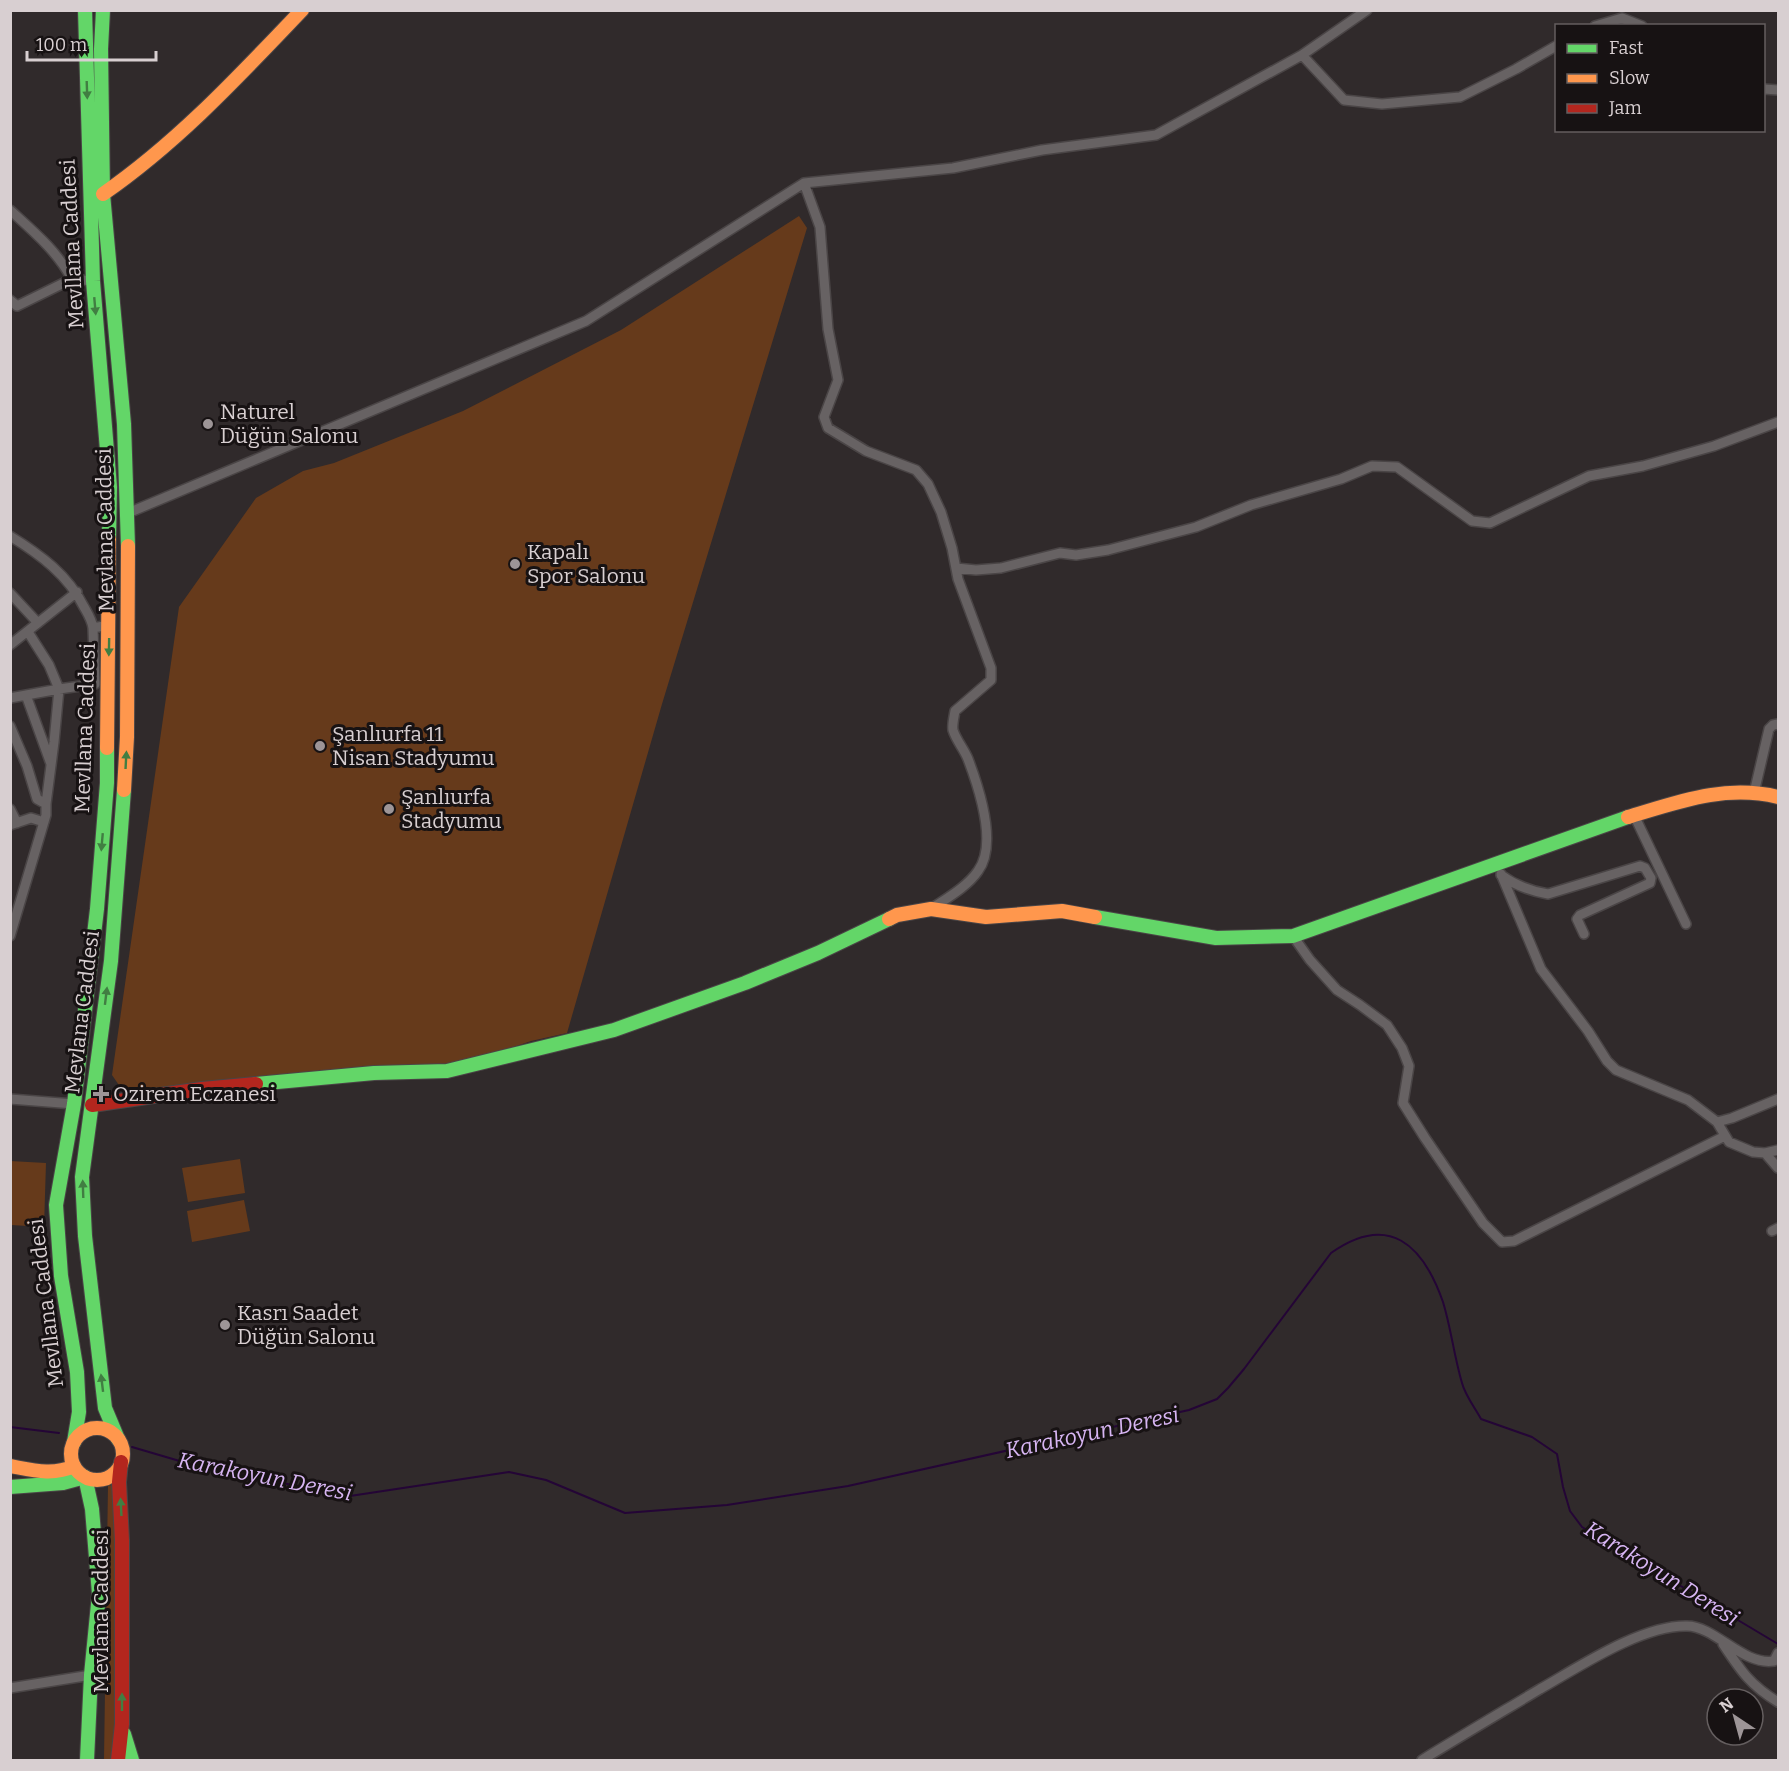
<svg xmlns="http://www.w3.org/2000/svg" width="1789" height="1771" viewBox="0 0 1789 1771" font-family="Bitter,serif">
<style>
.green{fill:#663a1b}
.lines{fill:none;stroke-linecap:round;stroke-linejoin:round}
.stream{stroke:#240536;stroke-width:2}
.street-casing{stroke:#4a4546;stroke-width:12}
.fast-casing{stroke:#4a4546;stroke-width:16}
.slow-casing{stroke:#4a4546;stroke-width:16}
.jam-casing{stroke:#4a4546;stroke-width:16}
.street{stroke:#676263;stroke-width:9}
.fast{stroke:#63d668;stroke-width:14}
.slow{stroke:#ff974d;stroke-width:14}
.jam{stroke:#b3261e;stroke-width:14}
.oneway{fill:#417e42}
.poi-dot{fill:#9d9597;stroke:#171213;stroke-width:2}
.labels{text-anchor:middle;stroke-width:6;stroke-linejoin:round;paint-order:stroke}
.street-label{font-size:21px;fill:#d8cfd1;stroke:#171213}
.poi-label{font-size:21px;fill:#d8cfd1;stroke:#171213;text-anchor:start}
.water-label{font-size:22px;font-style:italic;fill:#d7b5f3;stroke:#171213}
</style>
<rect width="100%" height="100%" fill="#302a2b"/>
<!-- green -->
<path class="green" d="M799 216 807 228 662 704 567 1033 531 1041 465 1064 123 1091 112 1075 179 607 256 498 303 471 334 463 463 411 621 330Z
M240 1159 245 1193 188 1202 182 1168Z
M10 1161 46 1163 44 1227 11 1225Z
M244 1200 250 1231 192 1242 187 1211Z
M108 1485 115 1486V1760H104Z"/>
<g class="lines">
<!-- stream -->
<path class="stream" d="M10 1427 59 1433
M132 1447 200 1467 350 1496 509 1472 546 1480 625 1513 727 1505 848 1486 1189 1410 1217 1399 1228 1388 1244 1369 1331 1253C1389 1212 1423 1245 1443 1302 1451 1328 1454 1356 1462 1383 1465 1395 1475 1408 1481 1419L1532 1437 1557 1454 1563 1487 1570 1511 1582 1527 1778 1644"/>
<defs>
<path id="street" d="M1595 26 1622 18 1642 26
M1302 55 1344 100 1382 104 1460 97 1516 69 1556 46
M1764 89 1778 90
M804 183 820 227 828 329 838 380 824 417 828 428 866 451 916 470 928 484 941 512 952 548 958 579 991 668V680L955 711C954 717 952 725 953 730 956 740 964 749 968 759 979 788 998 844 978 871 967 887 947 898 931 909
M10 210C33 231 57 251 72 279
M10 300 17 306 72 279 93 281
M128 513 586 321 804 183 953 168 1042 150 1156 135 1302 55 1367 10
M10 536C41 555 68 575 84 607 88 614 92 620 93 628L109 625
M956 568 976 570 1001 568 1060 553 1076 555 1108 550 1196 527 1251 505 1341 479 1372 466 1397 467 1472 521 1490 523 1589 476 1643 466 1714 446 1778 422
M10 593 38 623
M10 645 77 592
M26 695 51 764
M10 698 59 689 49 665 28 632
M10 726 27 766 37 799 46 804
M1754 793 1769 729 1773 725 1778 724
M10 809 17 823
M1634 815 1686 924
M10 825 31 818 44 822
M1501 874 1541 969 1588 1031 1607 1061 1616 1070 1688 1100 1717 1122 1729 1142 1753 1152 1765 1153 1778 1150
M1501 875C1516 886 1530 891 1548 894L1640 866 1645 868 1651 878 1650 883 1580 915 1577 919 1584 934
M10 936 46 815V804L54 742 59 689 95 684 93 628
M1293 936 1310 960 1337 990 1360 1005 1387 1025 1402 1048 1409 1066 1403 1103 1425 1138 1483 1223 1502 1242 1514 1241 1725 1136
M10 1099 74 1104
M1717 1122 1732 1118 1778 1099
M1765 1153 1778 1168
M1772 1231 1778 1228
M1723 1644C1741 1671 1750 1685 1778 1702
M10 1688 91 1675
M1422 1760C1461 1736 1500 1713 1540 1689 1579 1667 1641 1625 1687 1626 1715 1626 1743 1666 1774 1661L1778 1653"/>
<path id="fast" d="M85 10 93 281 110 487 109 539
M103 10 101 49 103 194 124 424 128 546
M1095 917 1216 938 1293 936 1628 817
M256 1084 374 1073 447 1071 614 1030 745 983 818 953 889 919
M118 1439 105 1408 85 1236 82 1177 111 961 124 790
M74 1442 79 1412 77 1372 61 1276 56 1205 74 1104 97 909 107 783V748
M10 1487 63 1483 85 1477 92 1509 99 1594 91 1675 87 1760
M124 1734 132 1760"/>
<path id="slow" d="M103 194C178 142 239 76 302 10
M107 748 109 539
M124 790 127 737 128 546
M1628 817C1678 802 1725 784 1778 797
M889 919 897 915 931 909 986 917 1062 911 1095 917
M71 1454a26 26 0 1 1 52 0a26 26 0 1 1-52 0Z
M10 1466C32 1470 53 1476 74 1466"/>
<path id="jam" d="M92 1105 202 1089 256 1084
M118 1760 122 1724V1540L119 1482 121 1462"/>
</defs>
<!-- street casing -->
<use href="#street" class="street-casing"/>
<!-- fast casing -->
<use href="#fast" class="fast-casing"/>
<!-- slow casing -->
<use href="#slow" class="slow-casing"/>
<!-- jam casing -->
<use href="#jam" class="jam-casing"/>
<!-- street -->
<use href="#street" class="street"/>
<!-- fast -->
<use href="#fast" class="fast"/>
<!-- slow -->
<use href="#slow" class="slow"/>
<!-- jam -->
<use href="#jam" class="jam"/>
</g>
<!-- one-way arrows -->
<defs><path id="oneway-solid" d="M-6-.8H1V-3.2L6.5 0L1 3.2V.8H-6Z" transform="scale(1.5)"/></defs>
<g class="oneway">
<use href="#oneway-solid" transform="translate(87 90) rotate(88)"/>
<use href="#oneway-solid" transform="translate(95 306) rotate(85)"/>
<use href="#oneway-solid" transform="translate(109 647) rotate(91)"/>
<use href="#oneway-solid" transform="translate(126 760) rotate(-87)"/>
<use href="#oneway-solid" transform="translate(102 842) rotate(95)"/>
<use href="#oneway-solid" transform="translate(106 996) rotate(-83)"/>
<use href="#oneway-solid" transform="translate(83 1189) rotate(-92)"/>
<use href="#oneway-solid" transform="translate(102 1383) rotate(-97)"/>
<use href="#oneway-solid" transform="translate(121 1507) rotate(-93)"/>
<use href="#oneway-solid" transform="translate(122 1702) rotate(-90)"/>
</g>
<!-- markers -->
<g class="poi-dot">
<circle cx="208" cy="424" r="6"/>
<circle cx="515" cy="564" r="6"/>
<circle cx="320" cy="746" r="6"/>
<circle cx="389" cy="809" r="6"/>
<path d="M98 1085h6v6h6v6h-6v6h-6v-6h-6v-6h6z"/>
<circle cx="225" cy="1325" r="6"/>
</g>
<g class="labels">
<!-- street labels -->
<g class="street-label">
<text transform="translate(72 244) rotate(-93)" y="7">Mevllana Caddesi</text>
<text transform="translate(105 530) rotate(-91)" y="7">Mevlana Caddesi</text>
<text transform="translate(85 728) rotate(-88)" y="7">Mevllana Caddesi</text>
<text transform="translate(82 1012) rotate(-83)" y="7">Mevlana Caddesi</text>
<text transform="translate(46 1303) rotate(-97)" y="7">Mevllana Caddesi</text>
<text transform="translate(101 1611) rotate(-90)" y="7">Mevlana Caddesi</text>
</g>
<!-- poi labels -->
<g class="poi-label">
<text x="220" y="419">Naturel<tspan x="220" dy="24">Düğün Salonu</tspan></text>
<text x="527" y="559">Kapalı<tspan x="527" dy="24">Spor Salonu</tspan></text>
<text x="332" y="741">Şanlıurfa 11<tspan x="332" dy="24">Nisan Stadyumu</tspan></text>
<text x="401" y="804">Şanlıurfa<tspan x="401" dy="24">Stadyumu</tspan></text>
<text x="113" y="1101">Ozirem Eczanesi</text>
<text x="237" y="1320">Kasrı Saadet<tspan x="237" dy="24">Düğün Salonu</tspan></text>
</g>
<!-- water labels -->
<g class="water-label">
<text transform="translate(1092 1432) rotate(-12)" y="8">Karakoyun Deresi</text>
<text transform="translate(265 1476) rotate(11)" y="8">Karakoyun Deresi</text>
<text transform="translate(1662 1573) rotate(32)" y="8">Karakoyun Deresi</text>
</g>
</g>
<!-- border -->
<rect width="1789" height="1771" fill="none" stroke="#d8cfd1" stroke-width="24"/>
<!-- legend -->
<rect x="1555" y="24" width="210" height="108" fill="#171213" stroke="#645e5f" stroke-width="1.5"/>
<rect x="1567" y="44" width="30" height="9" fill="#63d668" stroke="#645e5f" stroke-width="1.5"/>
<text x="1609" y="54" font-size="18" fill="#d8cfd1">Fast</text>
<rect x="1567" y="74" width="30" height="9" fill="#ff974d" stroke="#645e5f" stroke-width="1.5"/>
<text x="1609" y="84" font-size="18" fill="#d8cfd1">Slow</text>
<rect x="1567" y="104" width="30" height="9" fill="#b3261e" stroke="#645e5f" stroke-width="1.5"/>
<text x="1609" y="114" font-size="18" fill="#d8cfd1">Jam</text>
<!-- north arrow -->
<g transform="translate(1735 1717) rotate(324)"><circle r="28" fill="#171213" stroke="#645e5f" stroke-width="1.5"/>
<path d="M0-4.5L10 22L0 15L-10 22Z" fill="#9d9597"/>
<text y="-9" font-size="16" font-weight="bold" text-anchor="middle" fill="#d8cfd1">N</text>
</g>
<!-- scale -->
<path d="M27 51v9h129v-9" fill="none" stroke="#d8cfd1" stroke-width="3"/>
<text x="36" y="51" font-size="18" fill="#d8cfd1" stroke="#171213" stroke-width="4.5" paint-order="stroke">100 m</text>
</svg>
